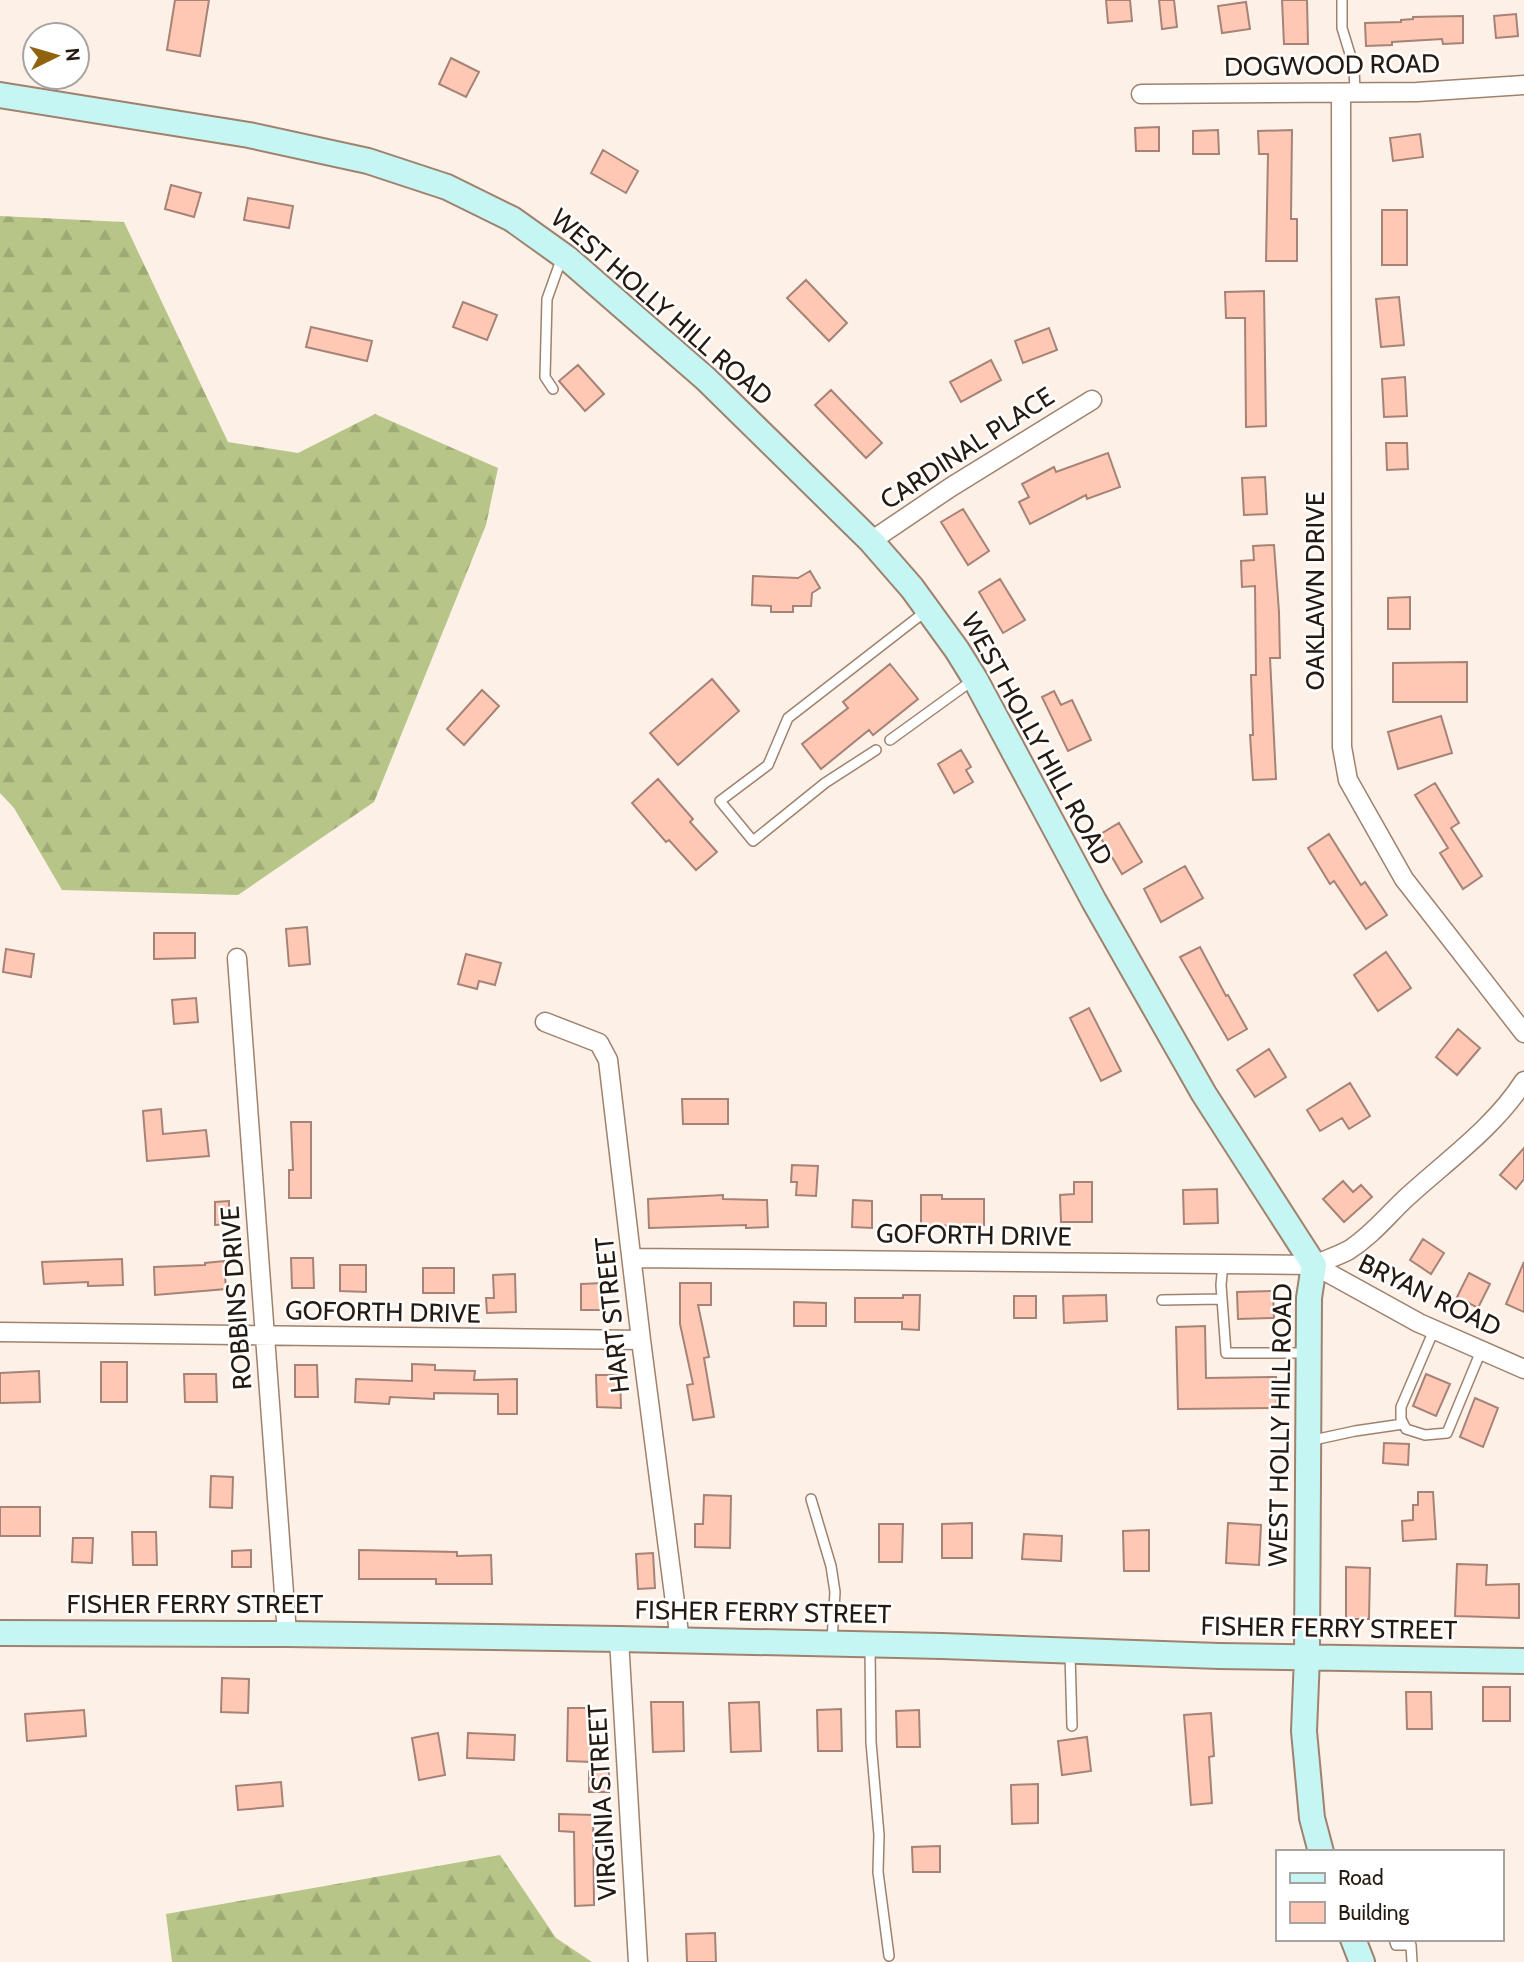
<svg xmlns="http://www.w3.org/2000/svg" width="1524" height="1962" viewBox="0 0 1524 1962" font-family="Cabin,sans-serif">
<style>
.forest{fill:url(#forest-firs)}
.building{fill:#ffc8b5;stroke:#a68376;stroke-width:2}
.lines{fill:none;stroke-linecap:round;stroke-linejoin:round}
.lane-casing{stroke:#9f826d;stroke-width:12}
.street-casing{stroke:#9f826d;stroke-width:21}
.secondary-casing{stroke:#9f826d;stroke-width:28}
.lane{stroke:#fff;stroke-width:9}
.street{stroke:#fff;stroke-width:18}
.secondary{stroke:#c5f6f4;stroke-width:24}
.labels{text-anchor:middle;stroke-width:5;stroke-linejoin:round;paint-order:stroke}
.street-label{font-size:26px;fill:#251a11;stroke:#fff}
</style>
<defs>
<pattern id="forest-firs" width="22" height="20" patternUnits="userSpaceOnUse" patternTransform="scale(1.75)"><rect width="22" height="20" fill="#b7c688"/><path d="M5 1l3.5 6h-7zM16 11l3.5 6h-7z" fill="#9daa74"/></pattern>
</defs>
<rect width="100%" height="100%" fill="#fdf0e7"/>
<!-- forest -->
<path class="forest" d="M0 216 124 222 228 442 298 453 375 414 498 468 486 525 374 802 238 895 62 890 14 808 0 793Z
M500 1855 556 1938 592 1962H172L166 1914Z"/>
<!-- building -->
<path class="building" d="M175 0H209L200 56 167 50Z
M1106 0H1130L1132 21 1108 23Z
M1159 0H1174L1177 27 1162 29Z
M1282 0H1307L1308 44H1284Z
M1246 2 1250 29 1222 33 1218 6Z
M1516 14 1518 36 1496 38 1494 16Z
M1463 16V43L1443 44 1442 39 1392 42V45L1366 46 1365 23 1401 22V20L1413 19V17Z
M451 58 479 72 466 97 439 84Z
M1159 127V151H1136L1135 128Z
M1218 130 1219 154H1193V131Z
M1292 130 1291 219H1297V261H1266L1268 154H1259L1258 131Z
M1420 134 1423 157 1393 161 1390 138Z
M603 150 638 171 626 193 591 173Z
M171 185 201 193 194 217 165 209Z
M248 198 293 206 289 228 244 220Z
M1382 210H1407V265H1382Z
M806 280 847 323 829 341 787 298Z
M1264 291 1266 426 1246 427 1245 318H1226L1225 292Z
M1399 297 1404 345 1381 347 1376 299Z
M463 302 497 315 487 340 453 327Z
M311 327 372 341 367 361 306 347Z
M1049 328 1057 350 1023 363 1015 341Z
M991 360 1001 380 961 402 950 382Z
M578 365 604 394 585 411 559 381Z
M1405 377 1407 416 1384 417 1382 379Z
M831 390 882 443 866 458 815 405Z
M1386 443H1407L1408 469 1387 470Z
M1108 453 1120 487 1087 499 1086 495 1030 524 1019 502 1029 497 1022 484 1054 467 1056 472Z
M1265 477 1267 514 1244 515 1242 478Z
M963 509 989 551 968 565 941 522Z
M1274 545 1279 612 1280 658H1270L1276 779 1253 780 1250 735H1253L1251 675H1256L1255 586 1242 587 1241 561 1254 560 1253 546Z
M810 571 820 588 812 593 811 606H793V612H771V606L752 605 753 576 798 578Z
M1000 579 1025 620 1003 633 979 592Z
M1410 597V629H1388V598Z
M1467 662V702H1393V663Z
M890 664 918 699 873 735 869 730 821 769 802 744 848 708 843 702Z
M712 679 739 711 678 765 650 733Z
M482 690 499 706 464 745 447 729Z
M1054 691 1061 705 1072 700 1091 740 1068 751 1042 697Z
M1441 716 1452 753 1398 769 1388 732Z
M961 750 971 767 966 770 973 782 954 793 938 764Z
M658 779 693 819 690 822 717 852 696 870 669 840 666 842 632 803Z
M1435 783 1459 823 1451 828 1482 876 1463 889 1440 853 1448 848 1415 795Z
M1119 823 1142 862 1122 874 1099 835Z
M1329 834 1361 885 1365 882 1387 915 1366 929 1334 881 1330 884 1308 848Z
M1185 866 1203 898 1161 922 1144 889Z
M307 927 310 964 289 966 286 929Z
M154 933H195V958L154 959Z
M1200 947 1226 996 1228 995 1247 1029 1228 1040 1180 957Z
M6 949 34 954 31 977 3 972Z
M1386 952 1411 988 1378 1011 1354 975Z
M466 954 501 963 495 985 479 981 477 989 458 984Z
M196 998 198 1022 174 1024 172 1000Z
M1089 1008 1121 1071 1101 1081 1070 1018Z
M1458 1029 1480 1048 1457 1075 1436 1057Z
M1269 1049 1286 1077 1255 1097 1237 1070Z
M1350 1083 1370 1116 1349 1129 1342 1118 1320 1131 1307 1110Z
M682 1099H728V1124H683Z
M161 1109 163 1134 206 1130 209 1156 147 1161 143 1111Z
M291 1122H311V1198H289V1170H293Z
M1524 1148V1179L1516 1189 1500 1175Z
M792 1165 818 1166 816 1196 796 1195 797 1182H791Z
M1343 1181 1353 1192 1361 1185 1372 1197 1344 1222 1323 1199Z
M1074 1182H1092V1222H1061L1060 1195 1074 1194Z
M1217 1189 1218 1223 1184 1224 1183 1190Z
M723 1195V1199L767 1200 768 1227 746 1228V1225L649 1228 648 1199Z
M921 1195H942V1199H984V1225L921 1226Z
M853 1200 872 1201V1228L852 1227Z
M229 1201V1224L215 1225V1202Z
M1423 1239 1444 1253 1431 1274 1410 1260Z
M291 1258H313L314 1288H292Z
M122 1259 123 1285 88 1286V1282L44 1284 42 1262Z
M224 1261 226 1289 155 1295 154 1267 205 1265V1263Z
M1524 1262V1312L1506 1304Z
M340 1265H366V1292L340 1291Z
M423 1268H454V1293H423Z
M1469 1273 1490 1284 1478 1308 1457 1297Z
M515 1274 516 1312 487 1313 486 1298H494L493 1275Z
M603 1283V1310H581V1284Z
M680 1283H711V1305H698L709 1357 704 1358 714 1417 693 1420 687 1385 693 1384 680 1324Z
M1273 1291 1274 1318 1238 1319 1237 1292Z
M903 1295H920L919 1330 902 1329V1322H855V1298H903Z
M1106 1295 1107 1321 1064 1323 1063 1296Z
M1014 1296H1036V1318H1014Z
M794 1302 826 1303V1326H794Z
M1205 1326 1206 1378 1276 1377 1277 1408 1178 1409 1176 1327Z
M101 1362H127V1402H101Z
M412 1364 435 1365V1370L475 1371 474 1380 517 1379V1414H498V1394L434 1393V1399L390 1397 389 1404 355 1402 356 1379 412 1381Z
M295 1365H317L318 1397H295Z
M39 1371 40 1402 0 1403V1373Z
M184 1374H216L217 1402H185Z
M1426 1374 1450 1384 1436 1416 1413 1406Z
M596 1375H620L621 1408 597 1407Z
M1475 1398 1498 1408 1483 1447 1460 1437Z
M1384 1443 1409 1444 1408 1465 1383 1463Z
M211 1476 233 1477 232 1508 210 1507Z
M1418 1492H1433L1436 1539 1403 1541 1402 1521 1413 1520V1505H1418Z
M704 1495 731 1496 730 1548 695 1547V1524H703Z
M0 1507H40V1536H0Z
M972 1523V1558H942V1524Z
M1228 1523 1261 1525 1259 1565 1226 1563Z
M879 1524H903L902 1562H879Z
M1149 1530V1571H1124L1123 1531Z
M132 1532H156L157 1565H133Z
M1024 1534 1062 1536 1061 1561 1022 1559Z
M73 1538H93L92 1563 72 1562Z
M251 1550V1567H232V1551Z
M359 1550 457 1552V1556L491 1555 492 1584H436V1579H359Z
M653 1553 655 1588 638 1589 636 1554Z
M1457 1564 1487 1565 1486 1585 1519 1584V1618L1455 1616Z
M1346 1567 1370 1568 1369 1619H1346Z
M222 1678 249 1679 248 1713 221 1712Z
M1483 1687H1510V1721H1483Z
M1406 1692H1431L1432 1729H1407Z
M651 1702H683L684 1751 653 1752Z
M759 1702 761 1751 731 1752 729 1703Z
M568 1708H592V1762L567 1761Z
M841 1709 842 1751H818L817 1710Z
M84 1710 86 1736 27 1741 25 1714Z
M919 1710 920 1747H897L896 1711Z
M1211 1713 1214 1756 1209 1757 1212 1803 1191 1805 1184 1715Z
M438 1733 445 1775 419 1780 412 1738Z
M468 1733 515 1735 514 1760 467 1758Z
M1087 1737 1091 1771 1062 1775 1058 1741Z
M589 1771H609V1792H589Z
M281 1782 283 1806 238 1810 236 1786Z
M1038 1784V1823L1012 1824 1011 1785Z
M559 1814 593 1815 594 1905 575 1906 574 1832 559 1831Z
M940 1846V1872H913L912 1847Z
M715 1933 716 1962H687L686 1934Z"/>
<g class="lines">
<defs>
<path id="lane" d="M1342 0V28L1354 67 1355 92
M553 389 545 377 547 299 562 257
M890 740 973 680
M876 750 825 783 753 841 720 801 768 765 788 718 926 611
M1223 1263 1221 1285 1226 1353H1307
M1162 1300 1222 1299
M1434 1330 1401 1407V1419L1406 1429 1425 1435 1447 1433 1481 1351
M1309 1441 1355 1431 1403 1424
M811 1499 831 1566 835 1592 832 1640
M870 1647 871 1742 879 1835 878 1872 889 1956
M1070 1653 1072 1726
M1394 1939 1396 1945H1411L1412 1962"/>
<path id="street" d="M1341 93 1342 747 1348 780 1404 879 1524 1033
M1141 94 1417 92 1524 85
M871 541 951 487 1092 400
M237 958 287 1634
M545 1022 599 1043 608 1060 641 1340 680 1641
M633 1258 1314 1265C1325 1260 1338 1256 1349 1250 1371 1236 1386 1217 1405 1199 1445 1162 1494 1128 1524 1081
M1314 1265 1419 1323 1524 1369
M0 1332 641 1340
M619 1639 638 1962"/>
<path id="secondary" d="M0 95 249 135 368 161 447 187 512 219 568 259 706 379 871 541 912 588 957 650 975 679 1094 901 1204 1094 1314 1265 1309 1298 1307 1657 1304 1731 1312 1818 1321 1852
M0 1633 287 1634 619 1639 942 1646 1219 1656 1524 1661
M1353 1939 1362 1962"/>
</defs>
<!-- lane casing -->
<use href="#lane" class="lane-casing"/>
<!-- street casing -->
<use href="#street" class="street-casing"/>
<!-- secondary casing -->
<use href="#secondary" class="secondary-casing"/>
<!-- lane -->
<use href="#lane" class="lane"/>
<!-- street -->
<use href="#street" class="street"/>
<!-- secondary -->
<use href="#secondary" class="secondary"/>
</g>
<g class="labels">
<!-- street labels -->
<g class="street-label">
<text transform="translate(1332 65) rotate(-1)" y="9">DOGWOOD ROAD</text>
<text transform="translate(662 307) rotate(41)" y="9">WEST HOLLY HILL ROAD</text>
<text transform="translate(967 448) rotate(-33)" y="9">CARDINAL PLACE</text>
<text transform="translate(1315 591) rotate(-90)" y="9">OAKLAWN DRIVE</text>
<text transform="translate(1037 739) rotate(61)" y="9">WEST HOLLY HILL ROAD</text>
<text transform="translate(974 1235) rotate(1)" y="9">GOFORTH DRIVE</text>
<text transform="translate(1430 1295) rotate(26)" y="9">BRYAN ROAD</text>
<text transform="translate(236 1298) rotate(-94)" y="9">ROBBINS DRIVE</text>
<text transform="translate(383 1312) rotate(1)" y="9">GOFORTH DRIVE</text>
<text transform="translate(612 1315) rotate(-96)" y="9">HART STREET</text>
<text transform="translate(1280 1425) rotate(-89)" y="9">WEST HOLLY HILL ROAD</text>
<text x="195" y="1613">FISHER FERRY STREET</text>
<text transform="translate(763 1612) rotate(1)" y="9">FISHER FERRY STREET</text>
<text transform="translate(1329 1628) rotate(1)" y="9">FISHER FERRY STREET</text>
<text transform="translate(602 1802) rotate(-93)" y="9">VIRGINIA STREET</text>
</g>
</g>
<!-- legend -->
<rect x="1276" y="1850" width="228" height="91" fill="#ffffff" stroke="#a8a3a0" stroke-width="2"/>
<rect x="1290" y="1873" width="35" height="10" fill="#c5f6f4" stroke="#a8a3a0" stroke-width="2"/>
<text x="1338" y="1885" font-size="21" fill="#251a11">Road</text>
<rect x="1290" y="1902" width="35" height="21" fill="#ffc8b5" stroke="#a8a3a0" stroke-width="2"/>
<text x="1338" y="1920" font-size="21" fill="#251a11">Building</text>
<!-- north arrow -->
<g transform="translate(56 56) rotate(85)"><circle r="33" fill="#ffffff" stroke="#a8a3a0" stroke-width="2"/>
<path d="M0-5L12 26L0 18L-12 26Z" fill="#91630e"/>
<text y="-10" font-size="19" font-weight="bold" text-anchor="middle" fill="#251a11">N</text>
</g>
</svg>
